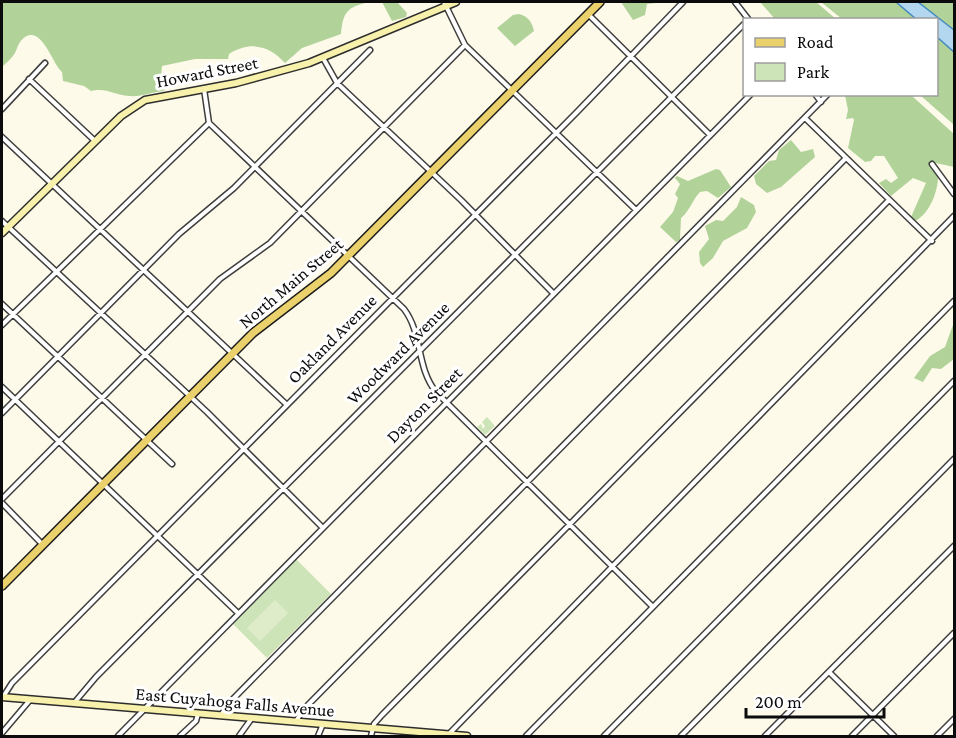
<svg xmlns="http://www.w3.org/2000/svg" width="956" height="738" viewBox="0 0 956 738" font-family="'Crimson Pro',serif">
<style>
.green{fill:#cde4b8}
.forest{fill:#b1d399}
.pitch{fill:#deecc9}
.water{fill:#b4d7f0;stroke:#4289bf;stroke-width:1.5}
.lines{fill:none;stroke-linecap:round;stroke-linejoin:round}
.street-casing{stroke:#3e3e3e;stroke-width:7}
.secondary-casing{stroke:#2d2d2d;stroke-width:9}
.primary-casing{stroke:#1c1c1c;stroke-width:10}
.street{stroke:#fff;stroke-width:4}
.secondary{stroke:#f7f1ab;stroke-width:6}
.primary{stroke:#ebd16c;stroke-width:7}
.labels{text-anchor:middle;stroke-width:6;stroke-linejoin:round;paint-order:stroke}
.street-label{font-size:18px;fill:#0b0b0b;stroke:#fff}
</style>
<rect width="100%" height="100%" fill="#fdfaea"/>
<!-- green -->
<path class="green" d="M487 417 495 426 485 435 477 427 481 424 483 429 485 426 482 422Z
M296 559 331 594 267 658 232 623Z"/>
<!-- forest -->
<path class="forest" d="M2 2H369C347 7 343 12 341 34L302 48 285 63C269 45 250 41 229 54L228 59H195L162 66 161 77 166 85 164 91C151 92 142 97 129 96 114 95 106 87 91 91L84 86 63 81 62 72C52 63 42 26 25 37 18 42 18 47 15 53 12 58 6 63 2 67Z
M382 2H397L407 13 406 17 392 21Z
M621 2H665L647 4 645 15 633 20Z
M760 2H816L836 19H775Z
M821 2H896L916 19H842Z
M918 2H954V31Z
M519 14C528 16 532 22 534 31L515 46 497 28 513 15Z
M937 37 954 52V125L920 95 936 94Z
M845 95H911L954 134V167L936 163C943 180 932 213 915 221L911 217 926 183 913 178 891 196 879 183 886 179 891 183 898 178 884 156H875L871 161 865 162 848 148 854 120 853 118 846 119 848 110Z
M791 140 801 152 813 149 815 157 781 187 767 193 756 184 754 176 769 161 776 160 779 150Z
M716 169 720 170 731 187 718 198 707 191 700 192C692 200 690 211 681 218L680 240 676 242 660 227 673 212 678 198 675 194 680 184 675 178 677 176 688 181Z
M741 197 754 205 756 212 747 228 723 241 713 258 703 267 700 263 699 252 709 239 705 226 716 220 723 221 737 207Z
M954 322V359L941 369 932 368 923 382 914 378 930 356 945 347Z"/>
<!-- pitch -->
<path class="pitch" d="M275 600 288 613 260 641 247 628Z"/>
<!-- water -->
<path class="water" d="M896 2H918L954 30V52L937 37 936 20 916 19Z"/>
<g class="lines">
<defs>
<path id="street" d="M444 2 465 45 636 210
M735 2 749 20
M588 14 710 135
M323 58 337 83 461 200 553 293
M29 79 95 141
M204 89 209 123 404 309C423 334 416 367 436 392L653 607
M815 94 821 102
M2 109 45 63
M805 118 932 241
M2 137 286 404
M932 164 954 194
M2 221 207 412 322 527
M2 304 172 464
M2 325 209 123
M2 387 238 613
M2 413 179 234 234 188 370 50
M2 499 220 279 270 243 465 45
M2 503 43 545
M830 673 894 736
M3 697 12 683 578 111 683 2
M74 703 96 677 744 24
M221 715 232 700 828 94
M296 721 304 709 846 158
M2 733 30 700
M449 734 954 216
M118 736 751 94
M180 736 196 721 198 714
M239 736 252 718
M318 736 323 724
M371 736 374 724 382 715 889 200
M526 736 954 301
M604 736 954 381
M681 736 954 459
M765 736 954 546
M852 736 954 633
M937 736 954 719"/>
<path id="secondary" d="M2 233 121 116 145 100 236 83 309 63 456 2
M2 697 467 736"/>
<path id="primary" d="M2 586 253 333 331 273 600 2"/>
</defs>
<!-- street casing -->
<use href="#street" class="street-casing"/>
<!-- secondary casing -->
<use href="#secondary" class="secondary-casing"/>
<!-- primary casing -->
<use href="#primary" class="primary-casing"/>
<!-- street -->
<use href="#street" class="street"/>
<!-- secondary -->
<use href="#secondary" class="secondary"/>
<!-- primary -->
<use href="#primary" class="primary"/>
</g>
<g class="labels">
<!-- street labels -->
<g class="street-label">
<text transform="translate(207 72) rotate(-11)" y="6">Howard Street</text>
<text transform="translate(291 283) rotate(-40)" y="6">North Main Street</text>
<text transform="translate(332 339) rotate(-45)" y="6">Oakland Avenue</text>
<text transform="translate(398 353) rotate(-45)" y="6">Woodward Avenue</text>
<text transform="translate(424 405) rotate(-45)" y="6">Dayton Street</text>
<text transform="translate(235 702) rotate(5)" y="6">East Cuyahoga Falls Avenue</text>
</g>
</g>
<!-- border -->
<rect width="956" height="738" fill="none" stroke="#0b0b0b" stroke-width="6"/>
<!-- legend -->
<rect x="743" y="18" width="195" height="78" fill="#ffffff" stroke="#9d9d9d" stroke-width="1.5"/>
<rect x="755" y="38" width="30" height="9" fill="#ebd16c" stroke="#9d9d9d" stroke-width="1.5"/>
<text x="797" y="48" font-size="18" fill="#0b0b0b">Road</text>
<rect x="755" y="63" width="30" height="18" fill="#cde4b8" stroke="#9d9d9d" stroke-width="1.5"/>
<text x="797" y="78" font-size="18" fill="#0b0b0b">Park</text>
<!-- scale -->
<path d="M746 708v9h138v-9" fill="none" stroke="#0b0b0b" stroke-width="3"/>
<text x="755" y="708" font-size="18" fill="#0b0b0b" stroke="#ffffff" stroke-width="4.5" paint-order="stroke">200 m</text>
</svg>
